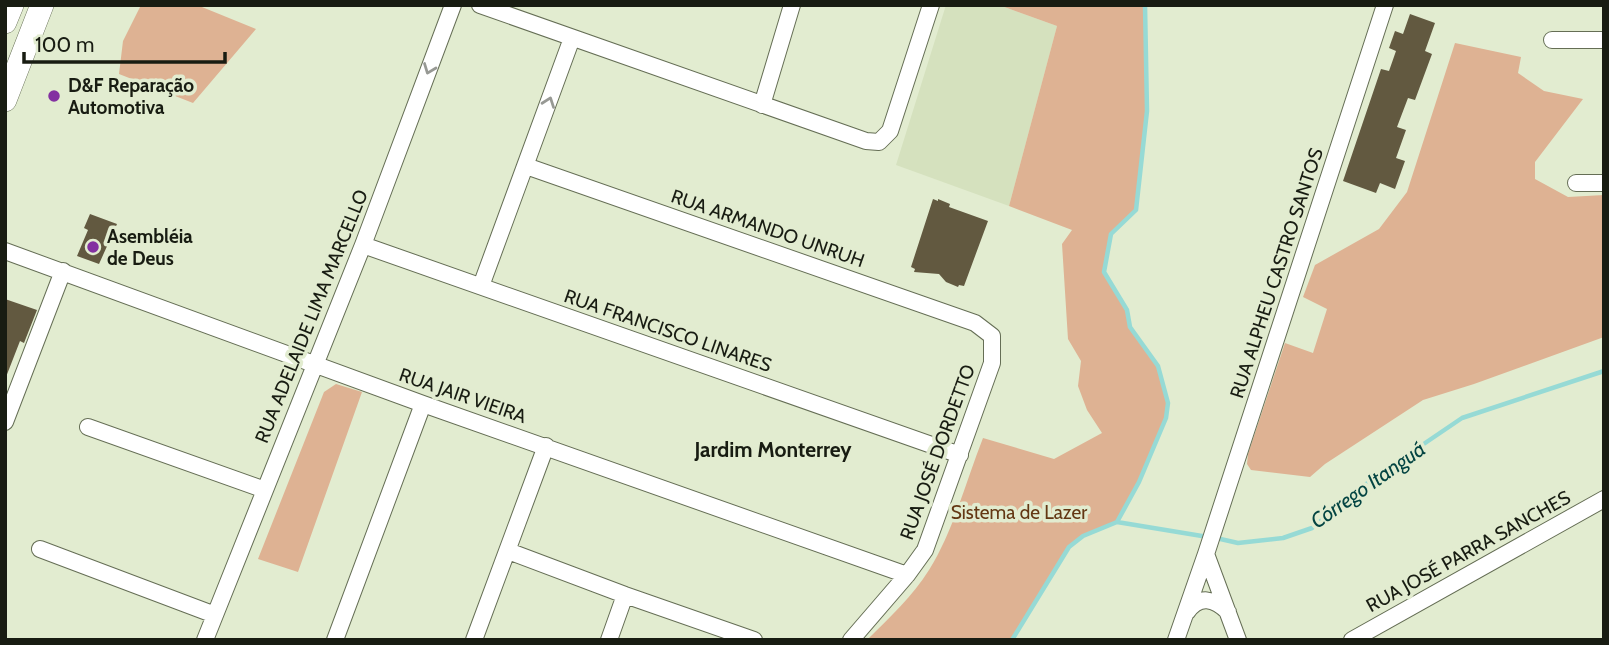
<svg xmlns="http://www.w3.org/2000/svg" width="1609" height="645" viewBox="0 0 1609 645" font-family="Cabin,sans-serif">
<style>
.built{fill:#d5e1be}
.green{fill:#deb293}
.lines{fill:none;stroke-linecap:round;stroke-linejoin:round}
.stream{stroke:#96dad5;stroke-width:4.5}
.building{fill:#625940}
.street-casing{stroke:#656e55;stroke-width:18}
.secondary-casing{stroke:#656e55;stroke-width:24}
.street{stroke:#fff;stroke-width:16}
.secondary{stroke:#fff;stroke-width:23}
.oneway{stroke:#979994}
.poi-dot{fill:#8331a1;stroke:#e2ecd0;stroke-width:2.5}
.labels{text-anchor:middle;stroke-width:7;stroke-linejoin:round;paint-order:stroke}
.poi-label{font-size:19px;font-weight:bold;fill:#181c12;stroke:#e2ecd0;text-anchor:start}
.street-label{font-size:19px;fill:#181c12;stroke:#e2ecd0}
.park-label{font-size:19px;fill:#633713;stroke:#e2ecd0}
.neighbourhood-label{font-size:21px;font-weight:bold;fill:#181c12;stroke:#e2ecd0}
.water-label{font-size:21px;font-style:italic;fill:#034442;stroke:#e2ecd0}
</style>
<rect width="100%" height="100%" fill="#e2ecd0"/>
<!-- built -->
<path class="built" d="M946 5H999L1057 26 1009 206 896 165Z"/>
<!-- green -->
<path class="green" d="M141 5H197L256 29 193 103 119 74 123 41Z
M999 5H1145L1147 111 1136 210 1111 234 1104 272 1127 310 1130 327 1158 366 1168 403 1166 420 1139 482 1117 522 1083 536 1069 547 1012 640H867C889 618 913 596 929 570 953 532 966 481 983 438L1054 459 1102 433 1087 410 1078 386 1081 361 1068 339 1062 244 1072 230 1009 206 1057 26Z
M1455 43 1521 57 1518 73 1544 91 1583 99 1535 162V179L1568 197 1604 195V337L1474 384 1423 400 1325 464 1310 477 1251 470 1247 464 1248 454 1285 343 1313 353 1327 309 1303 297 1315 265 1379 229 1407 192Z
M336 384 362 392 298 572 258 559 324 392Z"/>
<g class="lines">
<!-- stream -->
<path class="stream" d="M1117 522 1139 482 1166 418 1168 403 1158 366 1130 327 1127 310 1104 272 1111 234 1136 210 1147 111 1145 5
M1216 538 1238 543 1283 538 1312 528 1375 477 1462 418 1604 371
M1012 640 1069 547 1083 536 1117 522 1208 537"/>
</g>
<!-- building -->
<path class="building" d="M1410 14 1435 23 1425 51 1432 54 1415 100 1408 98 1397 127 1406 130 1396 158 1405 161 1395 189 1380 183 1376 193 1343 181 1381 69 1389 71 1396 51 1389 48 1395 31 1403 34Z
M933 199 938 201V199L950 204 949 207 988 221 964 286 959 285 958 287 946 282 939 274 914 272 915 269 911 267Z
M90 214 117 224 99 264 77 256 88 230 84 228Z
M5 299 37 310 24 343 20 341 6 377Z"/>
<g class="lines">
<defs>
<path id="street" d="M480 5 866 141 879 142 890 131 931 5
M1552 40H1604
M762 105 792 5
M526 166 975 323 992 336V363L925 550 907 575 851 640
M1576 183H1604
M363 245 960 455
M5 251 423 404 907 575
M481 286 572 38
M5 422 63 271
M88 427 265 490
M40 549 215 615
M508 551 625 595 754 640
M1206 554 1238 640
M1187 612C1199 595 1214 598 1228 612
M205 640 363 245 453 5
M335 640 423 404
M474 640 546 446
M609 640 625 595
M1176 640 1206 554 1385 5
M1352 640 1604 499"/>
<path id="secondary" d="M5 22 12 5
M5 100 42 5"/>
</defs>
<!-- street casing -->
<use href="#street" class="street-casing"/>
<!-- secondary casing -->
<use href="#secondary" class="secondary-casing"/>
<!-- street -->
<use href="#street" class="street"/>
<!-- secondary -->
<use href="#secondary" class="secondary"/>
</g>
<!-- one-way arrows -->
<defs><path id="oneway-chevron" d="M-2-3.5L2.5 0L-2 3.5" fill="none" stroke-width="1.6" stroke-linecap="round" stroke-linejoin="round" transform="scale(1.75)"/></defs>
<g class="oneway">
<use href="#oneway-chevron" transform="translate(429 69) rotate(111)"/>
<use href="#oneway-chevron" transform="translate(549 102) rotate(-70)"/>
</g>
<!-- markers -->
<g class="poi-dot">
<circle cx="54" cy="96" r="7"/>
<circle cx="93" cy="247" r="7"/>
</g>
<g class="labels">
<!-- poi labels -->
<g class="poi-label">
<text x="68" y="92">D&amp;F Reparação<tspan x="68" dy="22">Automotiva</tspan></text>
<text x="107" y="243">Asembléia<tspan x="107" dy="22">de Deus</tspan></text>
</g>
<!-- street labels -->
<g class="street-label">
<text transform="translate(768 228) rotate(19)" y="7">RUA ARMANDO UNRUH</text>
<text transform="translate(1276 273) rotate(-72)" y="7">RUA ALPHEU CASTRO SANTOS</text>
<text transform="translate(311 316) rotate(-68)" y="7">RUA ADELAIDE LIMA MARCELLO</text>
<text transform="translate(668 330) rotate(19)" y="7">RUA FRANCISCO LINARES</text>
<text transform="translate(463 395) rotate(19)" y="7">RUA JAIR VIEIRA</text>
<text transform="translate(937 452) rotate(-70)" y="7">RUA JOSÉ DORDETTO</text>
<text transform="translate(1468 551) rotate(-29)" y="7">RUA JOSÉ PARRA SANCHES</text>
</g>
<!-- park labels -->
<g class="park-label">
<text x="1019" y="519">Sistema de Lazer</text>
</g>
<!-- neighbourhood labels -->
<g class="neighbourhood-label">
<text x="773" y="457">Jardim Monterrey</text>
</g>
<!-- water labels -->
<g class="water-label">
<text transform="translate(1368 485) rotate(-35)" y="7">Córrego Itanguá</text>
</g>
</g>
<!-- border -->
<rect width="1609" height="645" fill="none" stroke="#181c12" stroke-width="14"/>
<!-- scale -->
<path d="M24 52v10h201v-10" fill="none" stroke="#181c12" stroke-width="3.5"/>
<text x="35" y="52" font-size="21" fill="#181c12" stroke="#e2ecd0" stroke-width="5" paint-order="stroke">100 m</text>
</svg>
